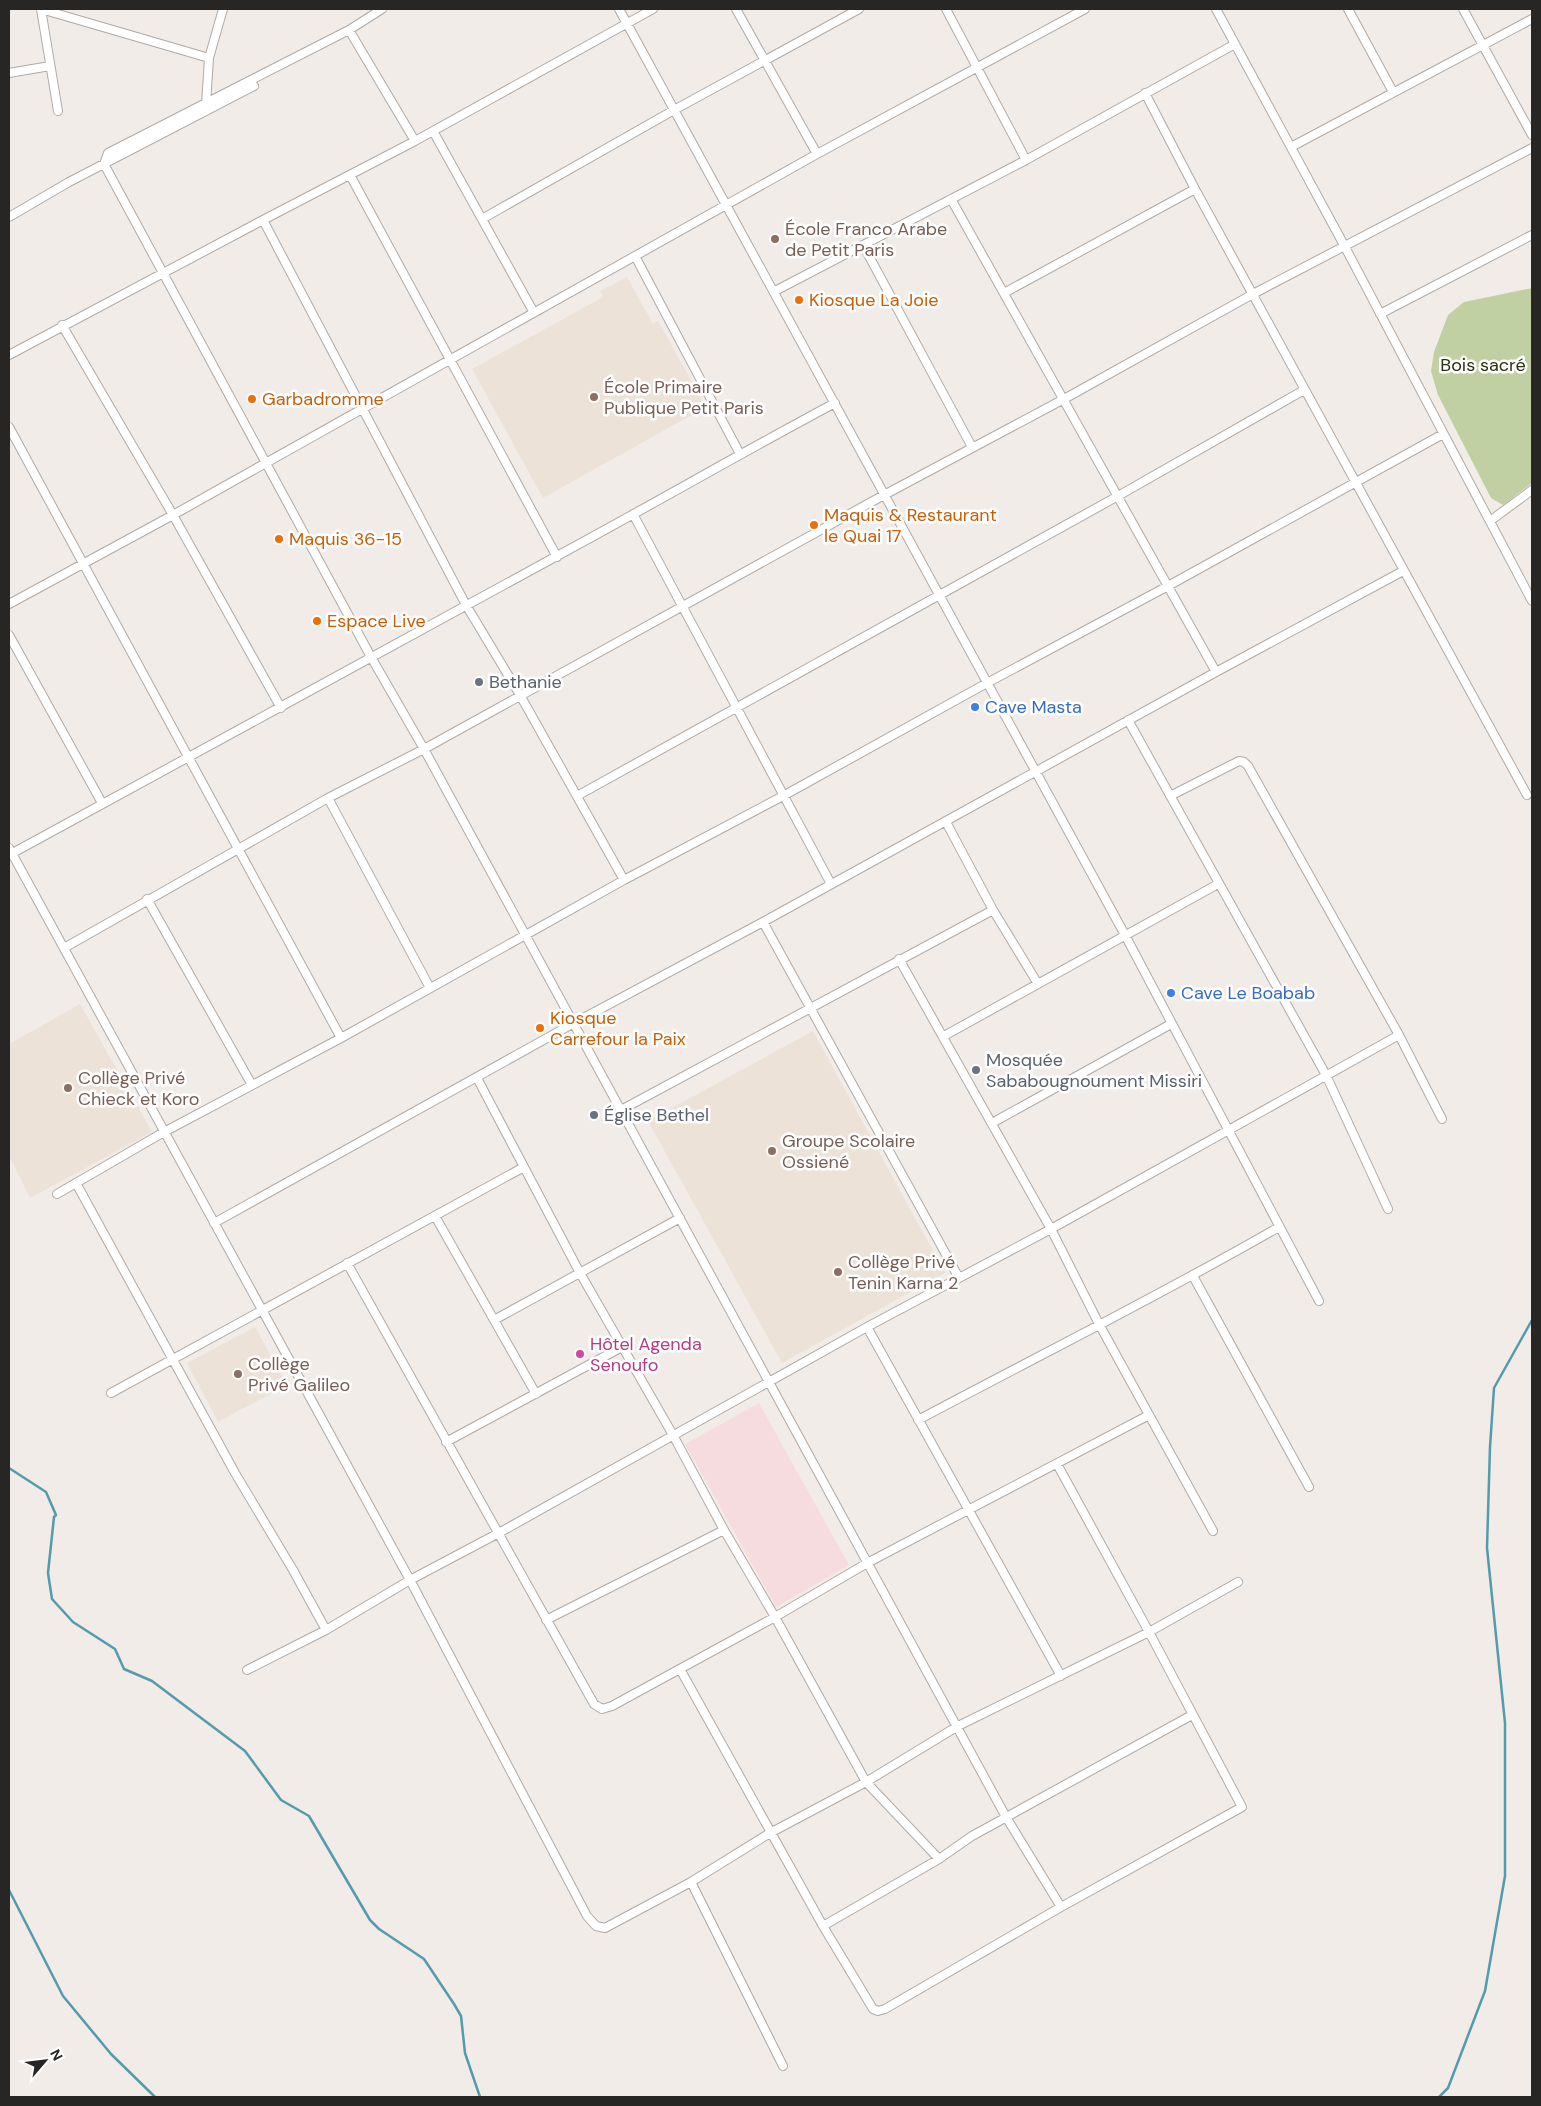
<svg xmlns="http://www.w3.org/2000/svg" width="1541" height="2106" viewBox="0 0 1541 2106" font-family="'DM Sans',sans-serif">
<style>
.commercial{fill:#f7dcdf}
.built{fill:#ede2d7}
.green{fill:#c0d0a3}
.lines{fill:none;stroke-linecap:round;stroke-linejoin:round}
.stream{stroke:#539bae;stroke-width:2.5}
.street-casing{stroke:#afaaa6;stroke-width:10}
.street{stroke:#fff;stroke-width:8}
.education-dot{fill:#8d6e63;stroke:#fff;stroke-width:2}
.food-dot{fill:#e8710a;stroke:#fff;stroke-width:2}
.worship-dot{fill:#6b7280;stroke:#fff;stroke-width:2}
.shop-dot{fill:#3f7fe0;stroke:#fff;stroke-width:2}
.hotel-dot{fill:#d1479c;stroke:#fff;stroke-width:2}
.labels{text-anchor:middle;stroke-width:5;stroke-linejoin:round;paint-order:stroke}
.education-label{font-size:18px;fill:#785e54;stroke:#fff;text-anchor:start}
.food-label{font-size:18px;fill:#c56008;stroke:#fff;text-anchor:start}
.park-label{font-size:18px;fill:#28330a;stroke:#fff}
.worship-label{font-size:18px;fill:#5b616d;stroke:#fff;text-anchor:start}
.shop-label{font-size:18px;fill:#366cbe;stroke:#fff;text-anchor:start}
.hotel-label{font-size:18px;fill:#b23c85;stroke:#fff;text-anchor:start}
</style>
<rect width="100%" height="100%" fill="#f1ece8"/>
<!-- commercial -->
<path class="commercial" d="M759 1403 849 1565 776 1607 685 1444Z"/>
<!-- built -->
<path class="built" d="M627 277 653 324 658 321 706 407 543 498 472 369 603 297 600 291Z
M80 1004 152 1132 30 1198 9 1156V1044Z
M813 1031 945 1273 782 1363 648 1121Z
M255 1327 287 1385 218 1422 187 1363Z"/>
<!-- green -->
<path class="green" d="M1532 288V483L1503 505 1491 498 1438 395 1431 371 1434 352 1448 315 1464 302Z"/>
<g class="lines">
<!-- stream -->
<path class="stream" d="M9 1468 46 1492 56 1515 54 1517 48 1573 52 1599 73 1622 115 1649 124 1669 152 1681 245 1751 281 1800 309 1816 370 1920 379 1929 424 1959 454 2004 461 2016 465 2053 480 2097
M9 1890 63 1996 111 2054 155 2097
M1439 2097 1448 2088 1485 1991 1505 1876V1723L1487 1548 1490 1447 1494 1388 1532 1320"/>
<defs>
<path id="street" d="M41 9 209 58
M41 9 58 111
M382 9 349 30 108 153 104 164 371 657 424 749 1006 1817 1061 1907
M619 9 1125 935 1319 1301
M736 9 817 154
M946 9 1026 160
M1216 9 1345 247 1532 601
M1348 9 1393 92
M1463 9 1532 135
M349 30 415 141
M9 73 50 66
M1145 93 1195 189 1527 795
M206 104 209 58 223 9
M433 131 533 311
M1291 147 1532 19
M350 175 557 557
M951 199 1216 672
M9 217 69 182 254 86
M482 219 674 110 859 9
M263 220 466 605 520 695 624 880
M863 245 972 447
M635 256 740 454
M775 291 1026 160 1235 44
M1004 293 1195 189
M1380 314 1532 235
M62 325 173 515 281 708
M9 355 263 220 415 141 653 9
M9 427 341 1038
M633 514 831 884
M1490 521 1532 490
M9 604 173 515 817 154 1085 9
M9 635 102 803
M1128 720 1326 1075 1388 1209
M577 796 1118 496 1304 390
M1170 796 1239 761 1244 762 1248 766 1399 1035 1442 1119
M328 798 430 988
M946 822 993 910 1038 984
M9 848 410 1580 587 1916 596 1926 605 1928 691 1882 770 1833 866 1782 958 1726 1149 1632 1238 1582
M9 855C191 755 375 656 557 556 650 506 741 453 835 403
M147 899 252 1085
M763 922 959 1278
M64 948 328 798 424 749 884 495 1064 399 1253 294 1532 148
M899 959 1051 1229 1099 1324 1213 1531
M944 1036 1218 884
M477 1078 580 1273 673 1435 724 1530 775 1617 866 1782 939 1859
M621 1110 993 910
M992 1123 1171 1024
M76 1183 235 1473 293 1570 326 1630
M57 1194 164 1132 341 1038 624 880 783 796 987 683 1168 586 1443 434
M435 1216 536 1394
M214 1223 574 1023 763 922 1216 672 1403 571
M347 1263 594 1704 602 1709 612 1706 775 1617 869 1562 1149 1415
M1193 1276 1309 1487
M494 1320 680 1218
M867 1327 1061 1676
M111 1393 524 1167
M918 1420C1038 1356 1161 1295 1279 1227
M446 1442 622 1347
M546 1620 724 1530
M680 1669 823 1926 873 2009 878 2011 885 2009 1061 1907 1242 1807 1149 1632 1057 1464
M247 1670 326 1630 410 1580 497 1534 867 1327 1051 1229 1399 1035
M691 1882 783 2066
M823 1926 939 1859 972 1836 1192 1715"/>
</defs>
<!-- street casing -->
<use href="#street" class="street-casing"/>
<!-- street -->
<use href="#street" class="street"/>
</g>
<!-- markers -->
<g class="education-dot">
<circle cx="775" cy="239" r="5"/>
<circle cx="594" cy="397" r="5"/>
<circle cx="68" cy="1088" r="5"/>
<circle cx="772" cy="1151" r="5"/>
<circle cx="838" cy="1272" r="5"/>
<circle cx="238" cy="1374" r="5"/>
</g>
<g class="food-dot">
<circle cx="799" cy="300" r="5"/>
<circle cx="252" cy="399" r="5"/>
<circle cx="814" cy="525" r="5"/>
<circle cx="279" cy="539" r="5"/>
<circle cx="317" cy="621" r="5"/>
<circle cx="540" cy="1028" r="5"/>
</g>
<g class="worship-dot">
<circle cx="479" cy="682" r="5"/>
<circle cx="976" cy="1070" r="5"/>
<circle cx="594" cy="1115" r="5"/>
</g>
<g class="shop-dot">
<circle cx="975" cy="707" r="5"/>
<circle cx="1171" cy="993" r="5"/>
</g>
<circle class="hotel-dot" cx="580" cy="1354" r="5"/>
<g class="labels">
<!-- education labels -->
<g class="education-label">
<text x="785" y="235">École Franco Arabe<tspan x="785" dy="21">de Petit Paris</tspan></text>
<text x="604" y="393">École Primaire<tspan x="604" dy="21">Publique Petit Paris</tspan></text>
<text x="78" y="1084">Collège Privé<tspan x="78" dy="21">Chieck et Koro</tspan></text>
<text x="782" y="1147">Groupe Scolaire<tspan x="782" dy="21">Ossiené</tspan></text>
<text x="848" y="1268">Collège Privé<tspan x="848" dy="21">Tenin Karna 2</tspan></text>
<text x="248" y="1370">Collège<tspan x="248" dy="21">Privé Galileo</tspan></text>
</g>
<!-- food labels -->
<g class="food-label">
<text x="809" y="306">Kiosque La Joie</text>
<text x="262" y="405">Garbadromme</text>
<text x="824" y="521">Maquis &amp; Restaurant<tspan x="824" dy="21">le Quai 17</tspan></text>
<text x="289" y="545">Maquis 36-15</text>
<text x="327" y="627">Espace Live</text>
<text x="550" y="1024">Kiosque<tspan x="550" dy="21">Carrefour la Paix</tspan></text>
</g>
<!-- park labels -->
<g class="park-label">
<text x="1483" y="371">Bois sacré</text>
</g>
<!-- worship labels -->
<g class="worship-label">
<text x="489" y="688">Bethanie</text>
<text x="986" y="1066">Mosquée<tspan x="986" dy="21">Sababougnoument Missiri</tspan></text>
<text x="604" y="1121">Église Bethel</text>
</g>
<!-- shop labels -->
<g class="shop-label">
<text x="985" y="713">Cave Masta</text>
<text x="1181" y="999">Cave Le Boabab</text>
</g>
<!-- hotel labels -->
<g class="hotel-label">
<text x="590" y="1350">Hôtel Agenda<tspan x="590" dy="21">Senoufo</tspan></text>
</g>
</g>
<!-- border -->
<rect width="1541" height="2106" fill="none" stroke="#282624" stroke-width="20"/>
<!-- north arrow -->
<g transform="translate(45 2061) rotate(62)" stroke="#ffffff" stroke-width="4" paint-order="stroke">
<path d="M0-4L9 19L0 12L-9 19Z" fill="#282624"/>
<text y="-8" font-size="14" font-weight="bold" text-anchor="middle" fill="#282624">N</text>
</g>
</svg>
